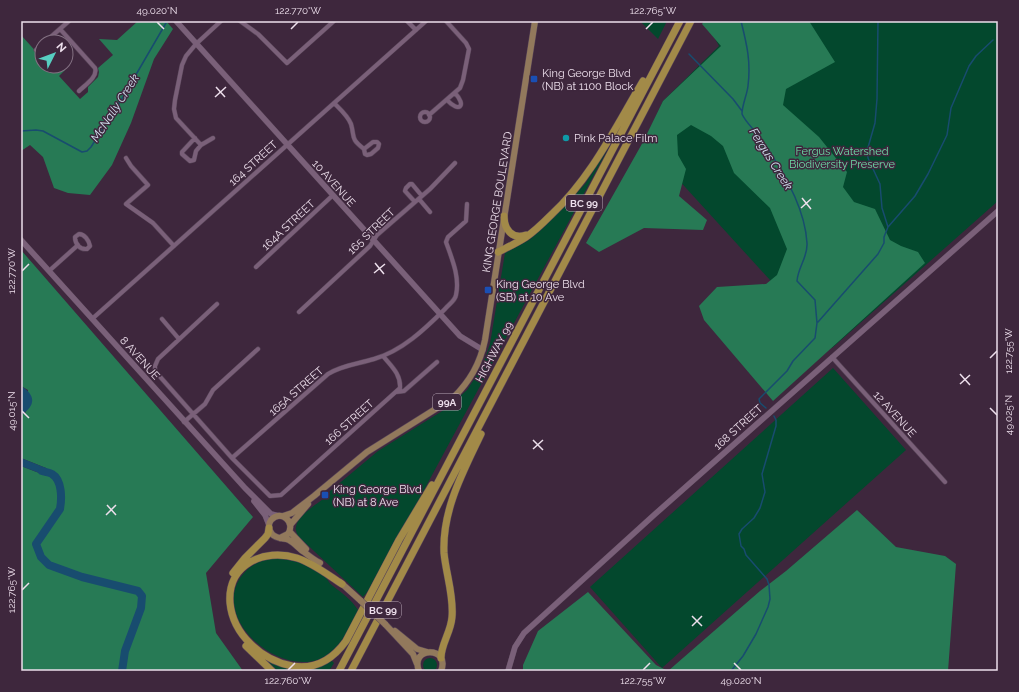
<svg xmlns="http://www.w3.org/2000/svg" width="1019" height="692" viewBox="0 0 1019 692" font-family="Raleway,sans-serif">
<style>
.green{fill:#03482d}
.forest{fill:#277a55}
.water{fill:#184c6f}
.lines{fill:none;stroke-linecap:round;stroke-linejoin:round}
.stream{stroke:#184c6f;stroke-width:1.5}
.river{stroke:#184c6f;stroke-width:8}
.street-casing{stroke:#584558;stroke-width:5}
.secondary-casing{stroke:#584558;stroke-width:6}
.primary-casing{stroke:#584558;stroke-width:7}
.highway-casing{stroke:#584558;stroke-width:8}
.street{stroke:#7a6079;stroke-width:4}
.secondary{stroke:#7a6079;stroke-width:5.5}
.primary{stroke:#92795c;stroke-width:6}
.highway{stroke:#a28a48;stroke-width:7}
.primary-bridge-casing{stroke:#584558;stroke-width:7;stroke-linecap:butt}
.primary-bridge{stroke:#92795c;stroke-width:6}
.ticks{fill:none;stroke:#eddfec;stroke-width:1.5}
.transit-dot{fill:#1a4fb4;stroke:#3e273d;stroke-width:1.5}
.culture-dot{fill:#0f9aa8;stroke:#3e273d;stroke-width:1.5}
.labels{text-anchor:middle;stroke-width:3;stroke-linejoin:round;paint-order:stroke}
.shield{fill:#3e273d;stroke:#b8a8b8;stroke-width:1}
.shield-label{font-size:10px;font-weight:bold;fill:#eddfec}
.poi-label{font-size:11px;fill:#eddfec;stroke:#3e273d;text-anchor:start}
.park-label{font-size:11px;fill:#6ddca6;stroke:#3e273d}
.street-label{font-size:11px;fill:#eddfec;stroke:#3e273d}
.water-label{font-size:12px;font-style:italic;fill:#d2e3f1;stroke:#3e273d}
.neatline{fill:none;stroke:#eddfec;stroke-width:1.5}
.ticks-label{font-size:10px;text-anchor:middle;fill:#eddfec}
</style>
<rect width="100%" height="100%" fill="#3e273d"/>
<!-- green -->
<path class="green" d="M640 21H667L658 39Z
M709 21H998V201L832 348 644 142 663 101 719 46 707 24Z
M609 147 383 566C374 575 372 588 363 597L298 536C297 533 295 530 296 527 298 513 322 502 330 493L329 492 378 451 447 408 467 390 482 367 490 344 505 253 529 240 542 229 560 211 585 184Z
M833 368 906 450 662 668 590 587Z
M272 558C291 559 314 564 327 579 329 582 330 584 333 586 343 594 351 599 358 610 351 626 342 645 327 655 286 683 211 622 240 578 248 566 258 561 272 558Z
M423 665a7 7 0 1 1 14 0a7 7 0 1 1-14 0Z
M266 660 285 666 332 661 334 663 329 671H278Z"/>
<!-- forest -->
<path class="forest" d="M138 21H166L173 29 154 59 131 123 112 165 90 195 68 193 54 188 43 157 30 145 21 151V35L40 56 42 54V66H62L65 70 59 76 80 99 88 92V87L98 77 99 72 98 68 113 55 99 39 117 40Z
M704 21H809L835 62 786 89 783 105 819 137 847 172 843 187 854 202 875 209 890 240 901 246 918 252 925 263 773 401 704 320 699 306 717 287 766 284 777 275 787 249 770 208 734 173 723 146 711 136 691 125 677 135 678 155 686 169 679 196 707 220 703 230 644 228 599 252 586 243 643 142 663 101 721 46 702 24Z
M21 250 253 517 206 573 216 633 243 671H21V466L47 476 52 474 46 468 21 458V415L26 412 28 390 21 386Z
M857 510 896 547 945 556 956 564 948 671H668L760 591 786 571Z
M588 592 656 665 668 671H523V665L538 631Z"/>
<!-- water -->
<path class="water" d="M21 386C36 395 36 406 21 415Z
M21 458 46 468 52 474 47 476 21 466Z"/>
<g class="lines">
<!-- stream -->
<path class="stream" d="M741 21C747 45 751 62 748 86 747 95 742 105 742 114 746 123 755 130 760 138 781 167 805 207 807 243 808 257 798 267 797 281L815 300 817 323 815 338 793 361 787 371 759 399 760 403 766 408
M878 21 877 99 875 123 867 151 868 158 880 184 882 208 888 227
M689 54 733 99 742 111
M21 131 36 130 43 131 82 152 87 151 91 147 123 97 166 23
M818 322 878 254 884 243V237L888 227 915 196 928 174 947 135 951 108 969 66 976 56 993 40
M731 671 743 656 756 634 768 607 770 599 769 585 767 579 746 555 744 549 741 546 739 534 742 529 754 518 760 508 765 492 762 474 776 426V420L774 416"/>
<!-- river -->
<path class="river" d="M42 471C45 472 49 472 52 474 62 480 62 498 60 509L36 544 41 557 49 565 82 577 138 591 142 596 141 608 125 651 122 671"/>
<defs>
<path id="street" d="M240 21 258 34 287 63 334 21
M407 21 416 30
M60 29 95 68C98 77 85 85 79 91
M45 42 69 21
M36 50 42 45
M447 100C459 113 467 106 455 93
M334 103C340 109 348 116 351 124 355 138 350 138 364 149L365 154 367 155 371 154 378 148 379 144 377 142H373L364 149
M420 117a5 5 0 1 1 10 0a5 5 0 1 1-10 0Z
M429 115 460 88 463 80 469 49 466 43 446 21
M195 138 182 152V154L190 161 194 160 196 151 201 145 213 138
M201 145 176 118 174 109 175 100 182 65 186 56 196 44 221 21
M126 158 131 166 148 185 126 204 153 223 174 246
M419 199 430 212
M415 202 405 191 406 188 410 184H412L422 196
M79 234C84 234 89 240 90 246L87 249C80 250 75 244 75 237Z
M256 267 332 196
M49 271 78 245
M217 304 158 359 155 366V371L232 458 270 496 281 495 400 388C401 374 391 366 383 356
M299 312 370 246 377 235 430 189 455 163
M92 319 426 21
M162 319 179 339
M832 357 945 482
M396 392 404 391 437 362
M184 422 205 404 213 390 258 349
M232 458 328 374C342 365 358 364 374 359 402 351 425 329 445 309 449 304 455 301 456 295 460 277 452 259 446 242L448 237 466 221 467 204"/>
<path id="secondary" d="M176 21 460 336 483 350
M21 240 245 488 271 514 279 516
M254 501 265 515 269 525
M508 671 515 647 524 633 654 515 998 211"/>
<path id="primary" d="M283 516 292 513 314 496 367 452 453 398C470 381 480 364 485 340L535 21
M291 524 308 504
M290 532 306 549
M280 538 288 534C296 522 281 509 271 520 268 524 268 530 272 534 276 539 284 538 289 540 295 543 299 549 304 552 309 556 314 560 320 563
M340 582 361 601
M385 624 413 654 417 664
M395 631 417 649 427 652
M419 671C409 646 451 646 441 671"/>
<path id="highway" d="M504 216C504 229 512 240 526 235
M498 252C508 247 517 243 526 237 535 231 543 223 551 215 591 178 615 128 643 81
M233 573 245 558 265 538 268 534 269 528
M342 584C328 575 313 563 297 558 264 548 227 564 230 603 233 635 262 660 292 666 315 670 333 659 346 641L399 540 432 485
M246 646 272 671
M441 658C441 644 451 632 452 617 454 596 446 574 444 553 442 510 463 472 481 434
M339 671 680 21
M351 671 691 21"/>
</defs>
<!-- street casing -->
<use href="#street" class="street-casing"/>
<!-- secondary casing -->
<use href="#secondary" class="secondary-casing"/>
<!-- primary casing -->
<use href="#primary" class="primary-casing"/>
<!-- highway casing -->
<use href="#highway" class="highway-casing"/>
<!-- street -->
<use href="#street" class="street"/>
<!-- secondary -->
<use href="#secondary" class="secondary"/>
<!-- primary -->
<use href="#primary" class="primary"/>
<!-- highway -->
<use href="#highway" class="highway"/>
<defs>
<path id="primary-bridge" d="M361 601 385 624"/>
</defs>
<!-- primary-bridge casing -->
<use href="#primary-bridge" class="primary-bridge-casing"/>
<!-- primary-bridge -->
<use href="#primary-bridge" class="primary-bridge"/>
</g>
<!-- ticks -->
<path class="ticks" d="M157 22 164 29M291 29 298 22M646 29 653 22M216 87 225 97M215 97 226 87M802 198 811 209M801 208 811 199M375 263 384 274M22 271 29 264M374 273 385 264M990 358 997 351M960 374 970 385M960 384 970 375M990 408 997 415M22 411 29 418M533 440 543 450M533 449 543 440M107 505 116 515M106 515 116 505M22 590 29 583M692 616 702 626M692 626 702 616M734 663 741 670M288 670 295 663M643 670 650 663"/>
<!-- markers -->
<g class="transit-dot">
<rect x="530" y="75" width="8" height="8" rx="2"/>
<rect x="484" y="286" width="8" height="8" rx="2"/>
<rect x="321" y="491" width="8" height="8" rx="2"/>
</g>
<circle class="culture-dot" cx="566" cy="138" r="4"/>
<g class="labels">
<!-- shield labels -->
<g class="shield">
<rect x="566" y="195" width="36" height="16" rx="3"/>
<rect x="433" y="394" width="28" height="16" rx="3"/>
<rect x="365" y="602" width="36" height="16" rx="3"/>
</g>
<g class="shield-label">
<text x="584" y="207">BC 99</text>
<text x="447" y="406">99A</text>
<text x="383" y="614">BC 99</text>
</g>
<!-- poi labels -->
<g class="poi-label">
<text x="542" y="77">King George Blvd<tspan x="542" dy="13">(NB) at 1100 Block</tspan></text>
<text x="574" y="142">Pink Palace Film</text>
<text x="496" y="288">King George Blvd<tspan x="496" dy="13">(SB) at 10 Ave</tspan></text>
<text x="333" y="493">King George Blvd<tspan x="333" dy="13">(NB) at 8 Ave</tspan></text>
</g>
<!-- park labels -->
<g class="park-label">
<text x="842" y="155">Fergus Watershed<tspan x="842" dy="13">Biodiversity Preserve</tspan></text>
</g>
<!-- street labels -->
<g class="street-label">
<text transform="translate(253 163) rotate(-42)" y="4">164 STREET</text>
<text transform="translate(334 183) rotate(48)" y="4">10 AVENUE</text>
<text transform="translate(497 202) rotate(-81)" y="4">KING GEORGE BOULEVARD</text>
<text transform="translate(288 225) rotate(-43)" y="4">164A STREET</text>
<text transform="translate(371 231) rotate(-44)" y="4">165 STREET</text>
<text transform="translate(494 352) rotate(-62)" y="4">HIGHWAY 99</text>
<text transform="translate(140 358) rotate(48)" y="4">8 AVENUE</text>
<text transform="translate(296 391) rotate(-41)" y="4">165A STREET</text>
<text transform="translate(895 414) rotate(48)" y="4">12 AVENUE</text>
<text transform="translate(349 422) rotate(-42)" y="4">166 STREET</text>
<text transform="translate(738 427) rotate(-42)" y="4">168 STREET</text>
</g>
<!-- water labels -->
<g class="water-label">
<text transform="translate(115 108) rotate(-57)" y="4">McNally Creek</text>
<text transform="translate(771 159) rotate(58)" y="4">Fergus Creek</text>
</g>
</g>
<!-- border -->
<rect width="1019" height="692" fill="none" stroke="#3e273d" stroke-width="44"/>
<!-- north arrow -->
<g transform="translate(54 54) rotate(48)"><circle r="19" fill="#3e273d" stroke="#847183"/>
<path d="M0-3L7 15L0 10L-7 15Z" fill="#57cec1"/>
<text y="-6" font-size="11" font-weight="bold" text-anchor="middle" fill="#eddfec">N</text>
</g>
<rect x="22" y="22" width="975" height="648" class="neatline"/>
<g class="ticks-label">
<text x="157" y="14">49.020°N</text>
<text x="298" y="14">122.770°W</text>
<text x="653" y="14">122.765°W</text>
<text transform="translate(11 271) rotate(-90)" y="4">122.770°W</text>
<text transform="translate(1008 351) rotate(-90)" y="4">122.755°W</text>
<text transform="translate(11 411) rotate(-90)" y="4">49.015°N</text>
<text transform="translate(1008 415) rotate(-90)" y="4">49.025°N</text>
<text transform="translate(11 590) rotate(-90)" y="4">122.765°W</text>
<text x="288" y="684">122.760°W</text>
<text x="643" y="684">122.755°W</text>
<text x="741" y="684">49.020°N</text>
</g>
</svg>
